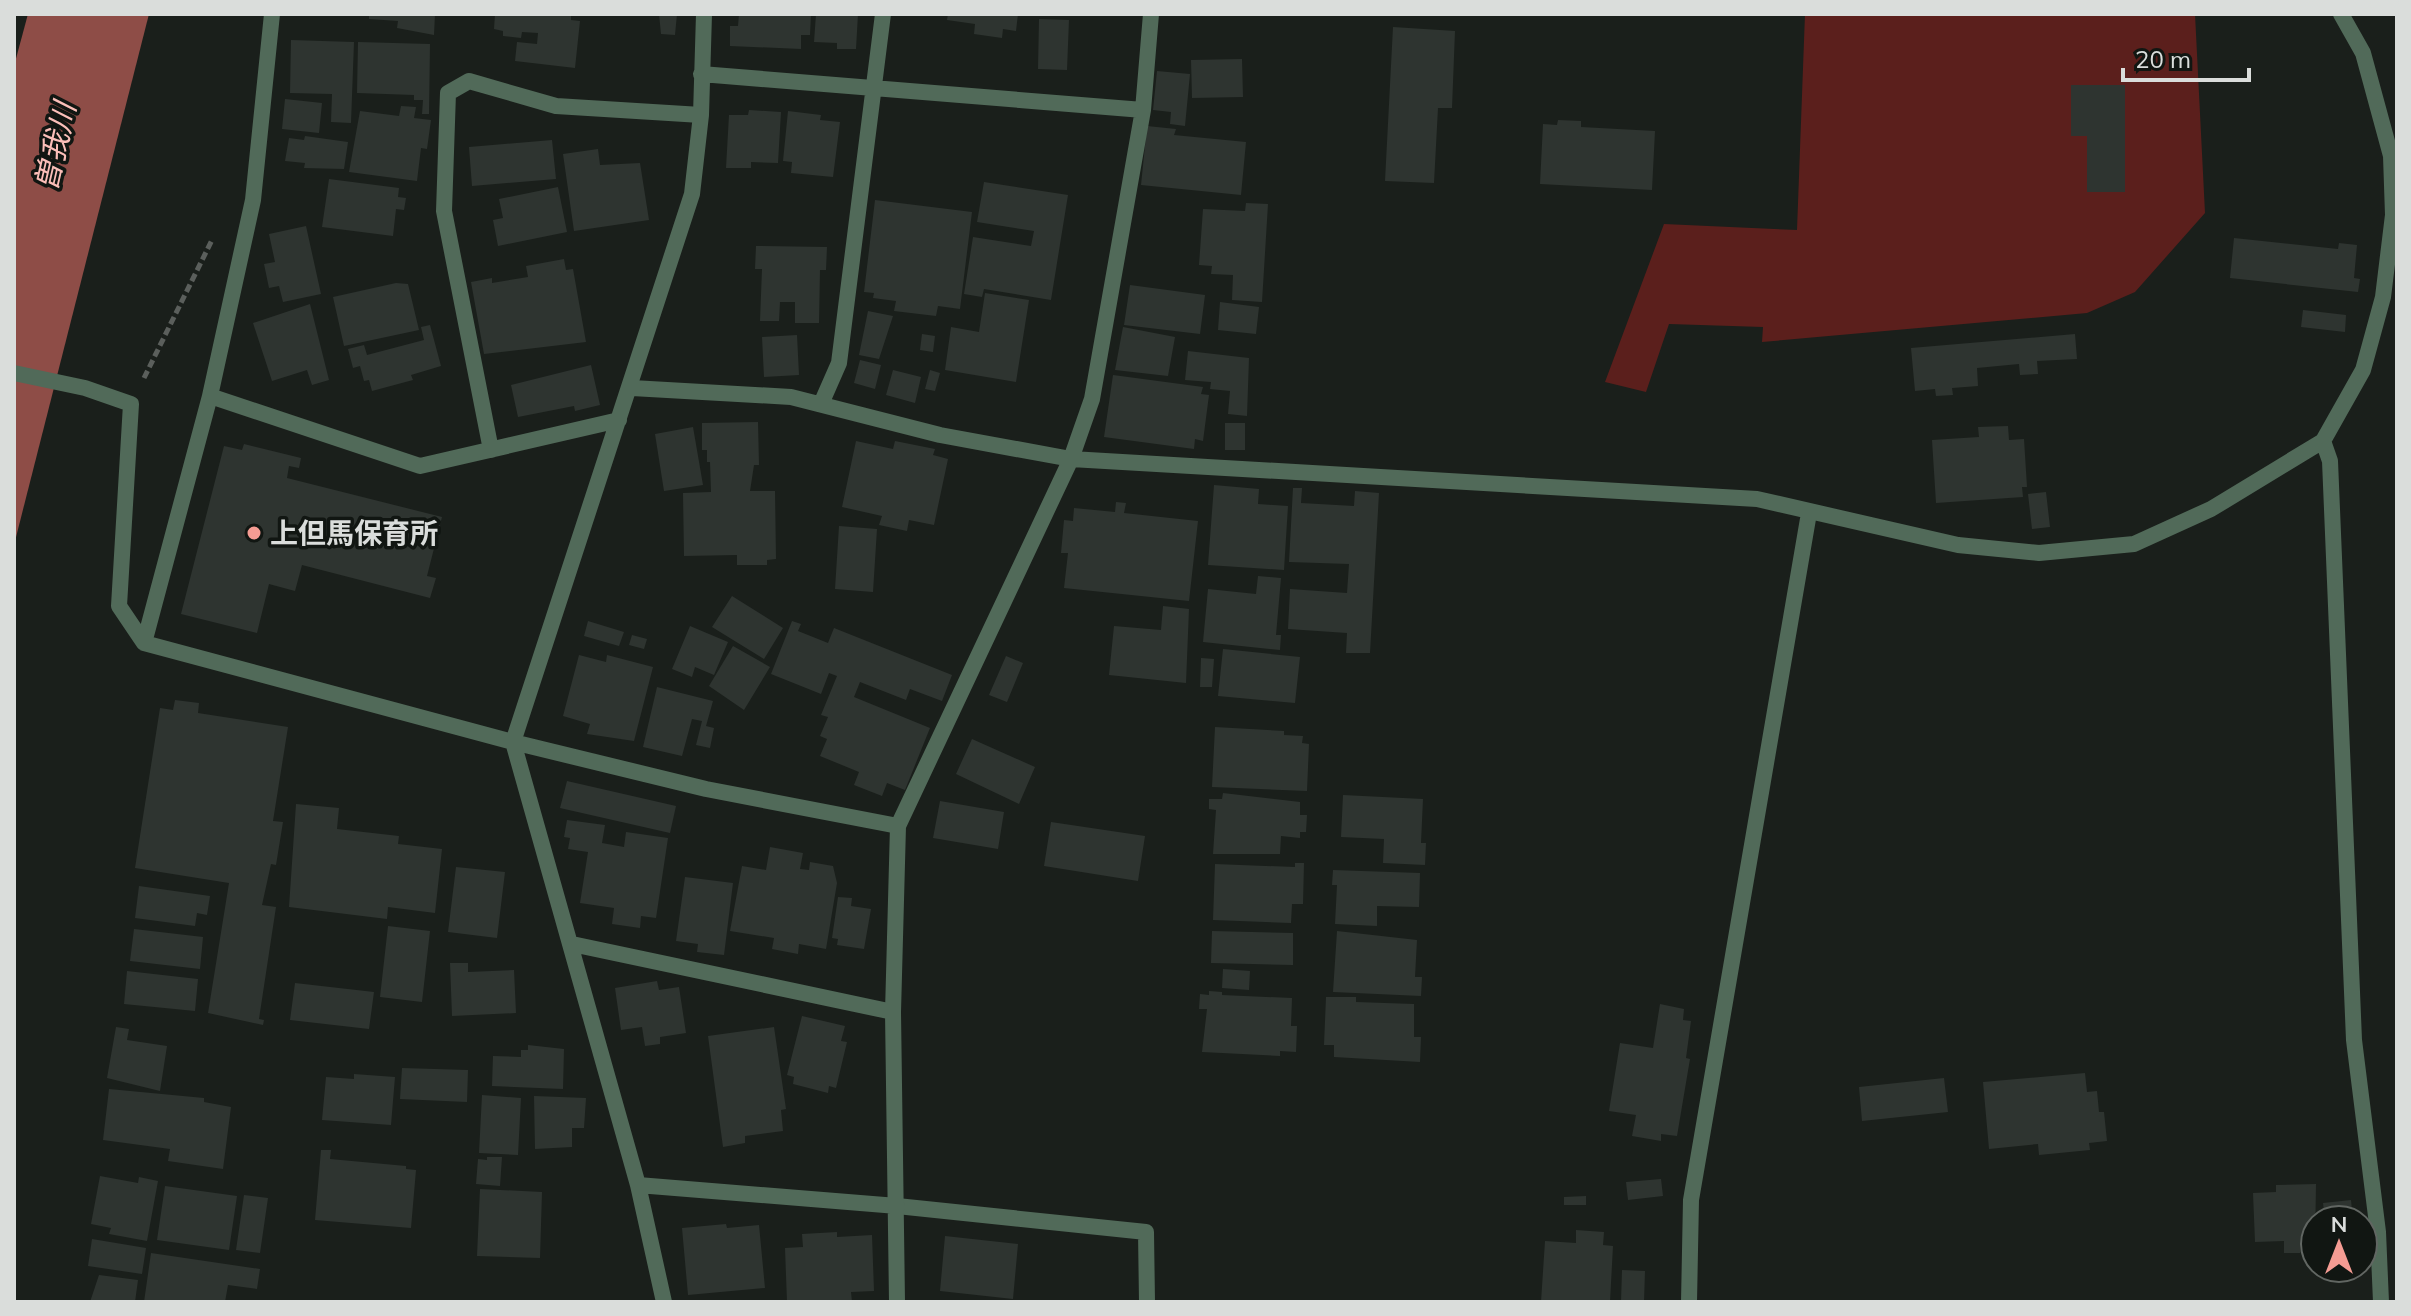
<svg xmlns="http://www.w3.org/2000/svg" width="2411" height="1316" viewBox="0 0 2411 1316" font-family="Mulish,'Noto Sans JP',sans-serif">
<style>
.green{fill:#5b1f1c}
.water{fill:#8e4d47}
.building{fill:#2e3430}
.lines{fill:none;stroke-linecap:round;stroke-linejoin:round}
.path{stroke:#5b5f5c;stroke-width:5;stroke-dasharray:8 4;stroke-linecap:butt}
.lane{stroke:#516a59;stroke-width:16}
.street{stroke:#516a59;stroke-width:16}
.poi-dot{fill:#f59c93;stroke:#111612;stroke-width:3}
.labels{text-anchor:middle;stroke-width:7;stroke-linejoin:round;paint-order:stroke}
.poi-label{font-size:28px;font-weight:bold;fill:#dadddb;stroke:#111612;text-anchor:start}
.water-label{font-size:30px;font-style:italic;fill:#fcbfb9;stroke:#111612}
</style>
<rect width="100%" height="100%" fill="#1a1f1b"/>
<!-- green -->
<path class="green" d="M1805 14H2195L2205 213 2135 292 2087 313 1762 342 1763 327 1669 324 1646 392 1605 382 1664 224 1797 230Z"/>
<!-- water -->
<path class="water" d="M28 14H149L14 545V66Z"/>
<!-- building -->
<path class="building" d="M369 14H435L434 35 397 28 398 21 369 19Z
M495 14H571V20L580 21 575 68 515 61 517 42 537 44 538 33 522 32 521 38 503 36V31L494 29Z
M659 14H677L675 35 661 34Z
M739 14H811L810 35H801V49L730 46V26H738Z
M816 14H858L856 49H837V43L814 42Z
M948 14H1018L1016 31 1003 29 1002 38 974 34 975 24 947 20Z
M1039 19 1069 20 1067 70 1038 69Z
M1393 27 1455 31 1452 108H1438L1434 183 1385 181Z
M291 40 354 42 351 123 331 122 332 94 290 93Z
M358 42 430 44 429 114H422L423 100H414V95L357 93Z
M1242 59 1243 97 1192 98 1191 60Z
M1157 71 1190 74 1185 126 1170 124 1171 112 1153 110Z
M2071 85H2125V192H2087V136H2071Z
M285 99 322 103 319 133 282 129Z
M401 106 416 107 414 118 431 120 427 149 421 148 417 181 349 172 360 111 399 116Z
M749 110 781 112 778 163 751 162V168H726L729 115H748Z
M788 111 821 115 820 120 840 122 833 177 791 173 792 162 783 161Z
M1558 120 1581 121V127L1655 131 1652 190 1540 184 1543 124 1557 125Z
M1147 126 1176 129 1174 135 1246 142 1241 195 1141 185Z
M305 136 348 142 344 169 304 168 305 163 285 161 289 138 304 140Z
M552 140 556 179 472 186 469 147Z
M598 149 600 165 640 163 649 220 574 231 563 154Z
M329 179 399 188 398 197 406 198 404 210 396 209 393 236 322 227Z
M984 182 1068 195 1051 300 984 289 982 297 964 294 973 237 1031 246 1034 231 977 222Z
M558 187 567 232 498 246 493 220 503 218 499 199Z
M875 200 972 212 960 309 938 306 936 316 894 311 896 301 873 298 874 293 864 292Z
M1246 203 1268 204 1262 302 1232 300 1233 275 1211 274 1212 266 1199 265 1203 209 1245 211Z
M306 226 321 294 283 302 279 286 269 288 264 264 275 262 269 234Z
M2234 238 2338 249 2339 243 2357 245 2354 278 2360 279 2358 292 2230 278Z
M756 246 827 247 826 270H820L819 323H795V302H780L779 321H760L762 269H755Z
M564 259 566 270 573 269 586 342 484 354 471 282 492 278V283L528 277 526 266Z
M396 283 408 284 419 330 344 346 333 297Z
M1130 285 1205 295 1200 334 1124 325Z
M985 293 1029 300 1016 382 945 370 951 327 979 332Z
M1220 302 1259 307 1256 334 1218 330Z
M310 304 329 380 312 385 307 370 272 381 253 323Z
M2303 310 2346 315 2345 332 2301 327Z
M868 311 893 316 879 359 859 355Z
M430 325 441 366 411 375 413 380 372 391 369 380 364 381 360 366 353 368 348 349 364 345 367 355 424 340 421 327Z
M1123 327 1175 337 1168 376 1115 370Z
M922 334 935 336 933 352 920 350Z
M2075 334 2077 359 2037 361 2038 374 2020 375 2019 364 1977 368 1978 386 1952 388 1953 395 1936 396 1935 389 1915 391 1911 348Z
M797 335 799 375 764 377 762 337Z
M1188 351 1249 358 1247 416 1228 414 1230 391 1210 389 1211 382 1185 380Z
M860 360 881 365 875 389 854 383Z
M591 365 600 405 575 411 574 406 518 417 511 385Z
M893 370 921 377 915 403 886 395Z
M930 370 940 373 935 391 925 389Z
M1113 375 1203 387 1201 394 1209 395 1203 441 1195 439 1194 449 1104 437Z
M758 422 759 465H754L750 491H775L776 559 767 560V565H737V555L684 556 683 493 711 492 710 462H707V450H702V423Z
M1225 423H1245V450H1225Z
M2008 426 2009 440 2024 439 2027 487H2022L2023 497 1936 503 1932 440 1979 437 1978 427Z
M693 427 703 485 664 491 655 434Z
M856 441 893 449 895 441 935 449 933 455 948 459 934 525 909 520 907 531 879 525 882 516 842 507Z
M244 444 301 458 299 468 289 466 287 478 442 517 427 576 436 578 430 598 302 565 295 591 269 584 257 633 181 614 224 446 242 450Z
M1214 485 1259 489 1258 504 1288 506 1284 570 1208 565Z
M1293 488H1302L1301 503 1354 506 1355 491 1379 493 1370 653H1346L1347 633 1288 629 1290 589 1347 593 1349 564 1289 562Z
M2046 492 2050 527 2032 529 2028 494Z
M1116 502 1126 503 1124 513 1198 521 1189 601 1064 588 1068 553H1061L1064 520 1073 521 1074 508 1115 512Z
M839 526 877 529 873 592 835 589Z
M1258 576 1281 578 1276 635H1281L1280 650 1203 642 1208 589 1256 594Z
M732 596 783 628 764 659 712 627Z
M1163 606 1189 609 1186 683 1109 675 1114 626 1161 630Z
M588 621 624 632 619 646 584 636Z
M792 621 801 624 798 631 828 643 834 628 952 675 942 701 910 689 906 700 860 682 854 697 930 728 905 790 887 783 882 796 854 785 859 772 820 756 827 739 820 736 828 717 821 715 837 676 829 673 821 694 771 674Z
M690 626 728 642 714 675 695 667 692 677 672 669Z
M632 635 647 639 644 649 629 645Z
M733 646 770 667 744 710 709 686Z
M1223 649 1300 657 1295 703 1218 696Z
M579 655 606 662 607 655 653 667 634 741 587 734 590 724 563 716Z
M1006 656 1023 663 1007 702 989 695Z
M1201 658 1214 659 1212 687H1200Z
M657 687 713 701 706 726 714 728 710 748 696 745 702 721 692 719 682 756 643 747Z
M175 700 199 703 198 713 288 727 273 821 283 822 276 865 271 864 262 905 276 907 259 1019 264 1020 263 1025 208 1013 229 883 135 868 160 708 173 710Z
M1215 727 1284 731V735L1303 736 1302 743 1309 744 1307 791 1212 787Z
M972 739 1035 767 1019 804 956 774Z
M567 781 676 806 670 833 560 808Z
M1223 793 1300 802V815H1307L1306 832H1300V838L1281 836 1280 854H1213L1216 810 1209 809V799H1222Z
M1343 795 1423 799 1421 843H1426L1425 865 1383 863 1384 839 1341 837Z
M940 801 1004 812 998 849 933 838Z
M296 804 339 808 337 829 399 836 398 844 442 849 435 913 388 907 387 919 289 907Z
M567 820 605 825 602 843 624 847 626 832 668 838 656 918 641 916 640 928 612 924 614 908 580 903 588 852 568 849 570 838 564 837Z
M1051 822 1145 836 1138 881 1044 866Z
M770 847 803 853 800 869 809 870 810 862 833 866 837 883 826 949 799 944 798 954 772 949 774 938 730 931 742 866 766 870Z
M1295 863H1304L1303 904H1292L1291 923 1213 920 1215 864 1295 867Z
M456 867 505 872 497 938 448 932Z
M1333 870 1420 873 1419 907 1377 906V926L1335 924 1337 885H1332Z
M685 877 733 883 724 955 697 952 698 944 676 941Z
M139 886 210 896 207 915 197 913 195 926 135 918Z
M838 897 852 898 851 906 871 909 864 949 837 945 838 939 832 938Z
M388 926 430 931 422 1002 380 997Z
M134 929 203 937 200 969 130 961Z
M1212 931 1293 933V965L1211 963Z
M1337 931 1417 940 1415 977H1422L1421 996 1333 992Z
M450 963H468V972L514 970 516 1013 452 1016Z
M1223 969 1250 971 1249 990 1222 988Z
M127 971 198 979 195 1011 124 1004Z
M657 981 659 990 679 987 686 1033 660 1037V1044L645 1046 642 1027 621 1030 615 988Z
M295 983 374 992 369 1029 290 1020Z
M1209 991 1222 992V995L1292 998 1291 1026H1297L1296 1052 1280 1051V1056L1202 1052 1207 1009H1199L1200 994 1209 995Z
M1326 997H1356V1002L1414 1004V1037H1421L1420 1062 1334 1057V1045H1324Z
M1660 1004 1684 1009 1683 1020 1691 1021 1686 1058 1690 1059 1677 1136 1661 1134V1141L1632 1136 1636 1115 1609 1111 1620 1043 1653 1048Z
M802 1016 845 1026 841 1041 847 1042 836 1088 829 1086 828 1093 793 1084 794 1077 787 1075Z
M116 1027 129 1029 127 1040 167 1046 160 1091 107 1078Z
M774 1027 786 1109 781 1110 783 1131 745 1136V1143L723 1147 708 1036Z
M528 1045 564 1049 563 1089 492 1086 493 1056 521 1057V1050H528Z
M402 1068 468 1070 467 1102 400 1099Z
M2085 1073 2087 1092 2097 1091 2099 1112H2104L2107 1141 2089 1143 2090 1150 2039 1155 2038 1144 1989 1149 1983 1082Z
M354 1074 395 1077 391 1125 322 1120 326 1077 354 1079Z
M1944 1078 1948 1112 1862 1121 1859 1087Z
M109 1089 204 1098V1102L231 1107 223 1169 168 1161 170 1149 103 1140Z
M482 1095 521 1098 518 1155 479 1153Z
M534 1096 586 1098 584 1128H572V1147L535 1149Z
M321 1150H331L330 1159 406 1166V1169L416 1170 411 1228 315 1220Z
M487 1157H502L500 1186 476 1184 478 1159 487 1160Z
M100 1176 138 1183 139 1177 158 1181 147 1241 109 1234 111 1228 91 1224Z
M1661 1179 1663 1196 1628 1200 1626 1182Z
M2316 1184 2315 1244 2300 1245V1253H2284V1241L2255 1242 2253 1193 2276 1192V1185Z
M165 1186 237 1196 229 1250 157 1240Z
M480 1189 542 1192 540 1258 477 1256Z
M244 1195 268 1198 260 1253 236 1250Z
M1586 1196V1205H1564V1197Z
M2351 1200 2353 1220H2325L2323 1203Z
M726 1224 727 1228 759 1225 765 1288 688 1295 682 1228Z
M1576 1230 1604 1232 1603 1245 1613 1246 1610 1302H1541L1545 1241 1576 1243Z
M837 1232V1237L872 1235 874 1291 851 1292 852 1302H787L785 1248 803 1247 802 1234Z
M945 1236 1018 1244 1013 1299 940 1291Z
M92 1239 146 1248 142 1274 88 1266Z
M151 1253 260 1269 257 1289 228 1285 225 1302H144Z
M1622 1270 1645 1271 1644 1302H1621Z
M99 1275 138 1280 135 1302H90Z"/>
<g class="lines">
<!-- path -->
<path class="path" d="M144 378 212 240"/>
<!-- lane -->
<path class="lane" d="M897 1206 1146 1232 1147 1302"/>
<!-- street -->
<path class="street" d="M272 14 253 200 210 396 420 466 619 420
M701 74 1143 110
M14 373 85 388 131 404 119 606 144 643 513 742 706 789 898 826
M632 388 791 397 940 435 1071 459 1757 499 1958 545 2039 553 2134 544 2211 509 2323 441 2363 370 2383 297 2393 215 2391 156 2363 53 2341 14
M821 404 839 363 883 14
M2323 441 2330 461 2354 1040 2378 1232 2381 1302
M491 450 444 211 448 93 469 81 556 106 701 115
M144 643 210 396
M572 944 893 1012
M638 1185 897 1206
M664 1302 638 1185 513 742 692 194 701 115 704 14
M897 1302 893 1012 898 826 1071 459 1092 399 1143 110 1151 14
M1689 1302 1691 1200 1809 513"/>
</g>
<!-- markers -->
<circle class="poi-dot" cx="254" cy="533" r="8"/>
<g class="labels">
<!-- poi labels -->
<g class="poi-label">
<text x="270" y="543">上但馬保育所</text>
</g>
<!-- water labels -->
<g class="water-label">
<text transform="translate(56 147) rotate(-77)" y="10">曽我川</text>
</g>
</g>
<!-- border -->
<rect width="2411" height="1316" fill="none" stroke="#dadddb" stroke-width="32"/>
<!-- north arrow -->
<g transform="translate(2339 1244)"><circle r="38" fill="#111612" stroke="#616662" stroke-width="2"/>
<path d="M0-6L14 30L0 20L-14 30Z" fill="#f59c93"/>
<text y="-12" font-size="22" font-weight="bold" text-anchor="middle" fill="#dadddb">N</text>
</g>
<!-- scale -->
<path d="M2123 68v12h126v-12" fill="none" stroke="#dadddb" stroke-width="4"/>
<text x="2135" y="68" font-size="24" fill="#dadddb" stroke="#111612" stroke-width="6" paint-order="stroke">20 m</text>
</svg>
